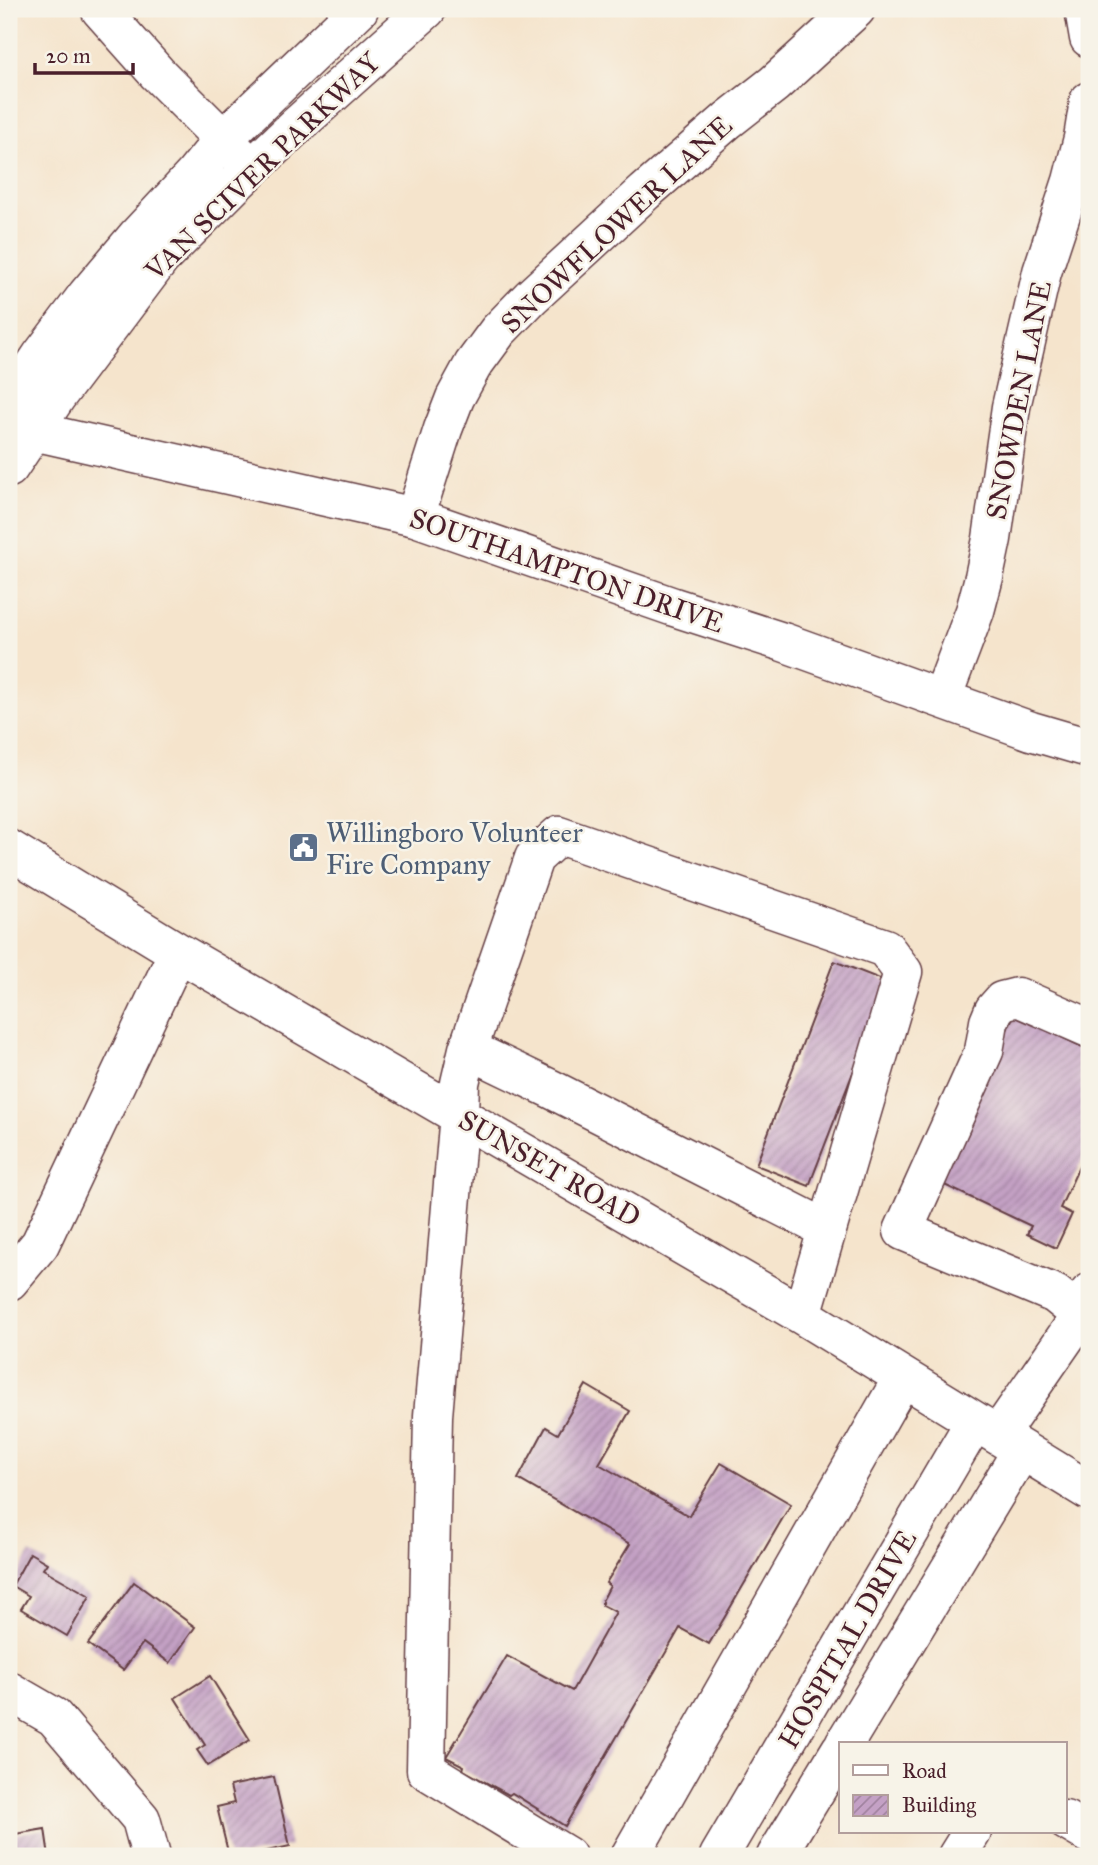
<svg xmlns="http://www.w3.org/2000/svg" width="1098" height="1865" viewBox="0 0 1098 1865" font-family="'IM FELL Great Primer',serif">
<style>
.building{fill:url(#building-hatch)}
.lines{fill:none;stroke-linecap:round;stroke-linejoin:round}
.minor-casing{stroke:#643d43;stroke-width:41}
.minor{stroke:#fff;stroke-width:38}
.labels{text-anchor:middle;stroke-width:5;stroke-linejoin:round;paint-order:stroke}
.street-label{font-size:28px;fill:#4a1f2b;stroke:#f7f3e8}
.service-label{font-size:28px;fill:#4e5e75;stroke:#f7f3e8;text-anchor:start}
</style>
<defs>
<pattern id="building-hatch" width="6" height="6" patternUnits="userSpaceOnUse" patternTransform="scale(1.75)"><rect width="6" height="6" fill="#c4a1c5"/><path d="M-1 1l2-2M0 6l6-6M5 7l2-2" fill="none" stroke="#a183a0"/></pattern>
</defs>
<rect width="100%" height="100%" fill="#f7f3e8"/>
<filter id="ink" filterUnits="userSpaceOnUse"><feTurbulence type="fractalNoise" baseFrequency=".0143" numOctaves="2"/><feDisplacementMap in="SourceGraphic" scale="14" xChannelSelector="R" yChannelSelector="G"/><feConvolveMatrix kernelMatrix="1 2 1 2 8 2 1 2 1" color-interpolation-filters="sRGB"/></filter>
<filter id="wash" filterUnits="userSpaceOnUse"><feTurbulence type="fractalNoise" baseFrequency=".00686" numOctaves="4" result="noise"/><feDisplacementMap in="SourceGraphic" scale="28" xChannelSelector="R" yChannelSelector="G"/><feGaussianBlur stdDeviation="1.57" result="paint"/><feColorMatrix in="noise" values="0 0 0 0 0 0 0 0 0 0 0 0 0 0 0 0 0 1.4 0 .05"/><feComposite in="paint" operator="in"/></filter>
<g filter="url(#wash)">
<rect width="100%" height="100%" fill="#f5e4cc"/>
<g id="blocks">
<!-- building -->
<path class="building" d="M834 961 888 982 809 1186 756 1165Z
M1014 1015 1089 1050V1145L1060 1208 1072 1214 1056 1248 1027 1234 1031 1226 936 1181Z
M586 1385 630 1411 599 1464 689 1516 721 1463 791 1504 709 1644 680 1628 565 1826 512 1793 509 1795 463 1770 464 1766 446 1757 507 1656 572 1691 616 1612 602 1605V1601L610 1586 606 1583 630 1544 518 1479 546 1427 558 1434Z
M30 1553 47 1563 43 1569 90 1596 67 1636 21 1609 29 1596 12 1586Z
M134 1582 195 1627 170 1663 143 1643 123 1670 88 1644Z
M210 1676 250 1740 208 1766 197 1750 205 1745 175 1698Z
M274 1777 290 1846 244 1856H229L217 1807 234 1803 230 1786Z
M45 1829 49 1856H9V1835Z"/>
</g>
</g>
<g filter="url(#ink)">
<use href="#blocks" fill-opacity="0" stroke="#643d43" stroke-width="2"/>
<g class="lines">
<defs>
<path id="minor" d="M100 9 157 73 241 157
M1084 9 1089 38
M9 404 41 356 87 295 137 236 194 175 224 138 359 9
M33 431 415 517 674 607 783 642 1031 731 1089 748
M9 468 57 396 161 258 233 186 292 130 427 9
M415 517 443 429 455 398 473 365 498 331 531 297 645 192 728 120 774 84 856 9
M942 698 975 611 984 577 992 539 1011 407 1042 272 1072 181 1083 138 1089 101
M9 849 178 952 802 1315 1089 1491
M1089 1028 1018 997 1002 1001 994 1010 989 1022 984 1051 903 1231 1055 1294 1081 1315 1089 1317
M468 1049 551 1089 826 1229
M9 1281 40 1244 178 952
M998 1435 1081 1315 1089 1293
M9 1691 54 1717 141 1819 151 1856
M844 1744 1022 1450
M1065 1820 1089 1834
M567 1856 426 1770 433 1416 459 1114 460 1083 468 1049 534 858 559 835 885 948 903 972 802 1315
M630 1856 903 1377
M719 1856 975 1421
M776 1856 841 1749
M957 1856 972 1832"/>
</defs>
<!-- minor casing -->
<use href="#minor" class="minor-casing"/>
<!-- minor -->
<use href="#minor" class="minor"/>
</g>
</g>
<!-- icons -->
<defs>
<symbol id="civic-square" viewBox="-11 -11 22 22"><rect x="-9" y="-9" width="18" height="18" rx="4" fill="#5c6f8a" stroke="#f7f3e8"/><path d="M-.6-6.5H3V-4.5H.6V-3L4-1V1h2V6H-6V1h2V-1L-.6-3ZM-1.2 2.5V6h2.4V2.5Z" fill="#fff"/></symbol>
</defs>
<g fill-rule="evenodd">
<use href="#civic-square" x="286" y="830" width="35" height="35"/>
</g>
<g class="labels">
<!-- street labels -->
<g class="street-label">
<text transform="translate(262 166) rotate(-44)" y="10">VAN SCIVER PARKWAY</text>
<text transform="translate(616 224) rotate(-43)" y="10">SNOWFLOWER LANE</text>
<text transform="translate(1018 400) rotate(-79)" y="10">SNOWDEN LANE</text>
<text transform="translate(567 570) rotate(19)" y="10">SOUTHAMPTON DRIVE</text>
<text transform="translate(550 1168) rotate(30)" y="10">SUNSET ROAD</text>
<text transform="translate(847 1639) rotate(-60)" y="10">HOSPITAL DRIVE</text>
</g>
<!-- service labels -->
<g class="service-label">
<text x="326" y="842">Willingboro Volunteer<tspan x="326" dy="32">Fire Company</tspan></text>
</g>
</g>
<!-- margin -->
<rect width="1098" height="1865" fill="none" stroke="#f7f3e8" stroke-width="35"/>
<!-- legend -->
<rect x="839" y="1742" width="228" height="91" fill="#f7f3e8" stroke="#b29e9c" stroke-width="2"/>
<rect x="853" y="1765" width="35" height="10" fill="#ffffff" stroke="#b29e9c" stroke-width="2"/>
<text x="902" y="1778" font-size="21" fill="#4a1f2b">Road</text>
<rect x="853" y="1795" width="35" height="21" fill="url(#building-hatch)" stroke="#b29e9c" stroke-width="2"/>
<text x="902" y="1812" font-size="21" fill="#4a1f2b">Building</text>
<!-- scale -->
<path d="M35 63v10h98v-10" fill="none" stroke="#4a1f2b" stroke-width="3.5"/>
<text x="46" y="63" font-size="21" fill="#4a1f2b" stroke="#f7f3e8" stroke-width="5" paint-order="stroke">20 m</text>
</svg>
